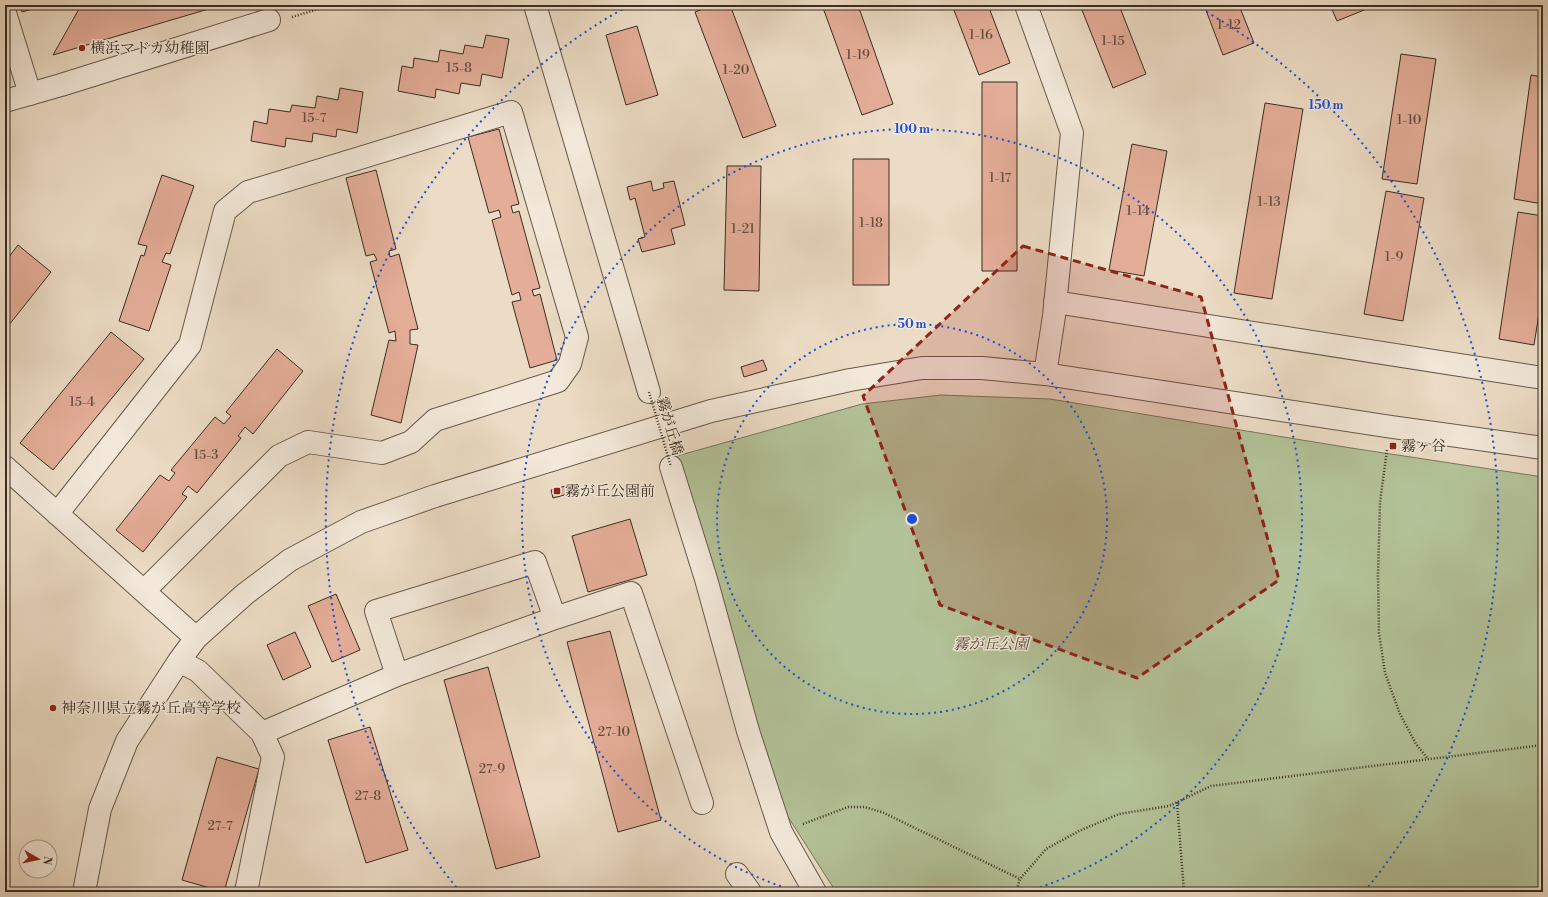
<svg xmlns="http://www.w3.org/2000/svg" width="1548" height="897" viewBox="0 0 1548 897" font-family="'Libre Bodoni','Noto Serif JP',serif">
<style>
.green{fill:#b3c298;stroke:#76785d}
.building{fill:#e4ad98;stroke:#392d22}
.lines{fill:none;stroke-linecap:round;stroke-linejoin:round}
.minor-casing{stroke:#66594b;stroke-width:24}
.path{stroke:#392d22;stroke-width:2.5;stroke-dasharray:1 2;stroke-linecap:butt}
.minor{stroke:#f3e8d9;stroke-width:22}
.path-bridge{stroke:#392d22;stroke-width:2.5;stroke-dasharray:1 2;stroke-linecap:butt}
.marked{fill:#8f2418;fill-opacity:0.2;stroke:#8f2418;stroke-width:3;stroke-dasharray:8 5;stroke-linejoin:round}
.ring{fill:none;stroke:#1d4ed8;stroke-width:2;stroke-dasharray:2 4}
.poi-dot{fill:#8f2418;stroke:#f3e8d9;stroke-width:1.5}
.labels{text-anchor:middle;stroke-width:3;stroke-linejoin:round;paint-order:stroke}
.number-label{font-size:13px;fill:#644d40}
.poi-label{font-size:15px;fill:#392d22;stroke:#f3e8d9;text-anchor:start}
.street-label{font-size:15px;fill:#392d22;stroke:#f3e8d9}
.park-label{font-size:15px;font-style:italic;fill:#514b3a;stroke:#f3e8d9}
.centre{fill:#1d4ed8;stroke:#f3e8d9;stroke-width:2}
.ring-label{font-size:12px;text-anchor:middle;font-weight:bold;fill:#1d4ed8;stroke:#f3e8d9;stroke-width:3;stroke-linejoin:round;paint-order:stroke}
</style>
<rect width="100%" height="100%" fill="#ecdcc5"/>
<filter id="stains"><feTurbulence type="fractalNoise" baseFrequency=".005" numOctaves="4"/><feColorMatrix values="0 0 0 0 .2 0 0 0 0 .09 0 0 0 0 .02 0 0 0 .5 -.17"/></filter>
<radialGradient id="worn" r=".72"><stop offset=".6" stop-color="#630" stop-opacity="0"/><stop offset="1" stop-color="#630" stop-opacity=".3"/></radialGradient>
<!-- green -->
<path class="green" d="M941 395 1050 399 1351 448 1543 477V892H836L776 798 741 671 677 456 862 404Z"/>
<!-- building -->
<path class="building" d="M20 5H42V6L22 12Z
M93 5H222L53 55 79 9Z
M713 5H730L776 126 743 138 695 12Z
M822 5H858L893 104 862 115Z
M952 5H988L1010 63 979 75Z
M1080 5H1119L1146 74 1113 88Z
M1204 5H1239L1254 43 1223 55Z
M1330 5H1368L1369 8 1337 21Z
M637 26 658 95 626 105 606 35Z
M486 35 509 39 502 78 482 74 480 86 461 83 459 94 436 89 435 98 398 91 402 66 413 68 414 58 438 62 440 50 463 54 465 45 483 48Z
M1401 54 1436 59 1417 184 1382 179Z
M1531 75 1543 77V204L1514 199Z
M982 82H1017V271H982Z
M340 88 363 92 357 133 337 129 336 137 313 133 312 142 286 138 285 147 251 141 254 121 267 124 269 109 290 112 292 105 315 108 317 96 338 100Z
M1265 103 1303 109 1272 299 1234 293Z
M499 129 519 204 511 206 513 213 519 211 540 288 532 290 534 296 540 294 557 360 530 368 512 302 521 300 519 292 512 295 492 220 501 217 499 210 489 213 468 137Z
M1132 144 1167 151 1144 276 1109 270Z
M853 159H889V285H853Z
M727 166H761L759 291 724 290Z
M376 170 396 249 389 251 390 257 399 254 418 329 410 330V344L418 345 401 423 371 415 389 340 396 341 395 331 389 333 370 262 377 260 374 254 366 256 346 178Z
M162 175 194 186 170 254 166 253 162 262 171 265 149 331 119 321 141 255 144 256 147 246 138 244Z
M651 181 653 191 664 188 663 183 674 181 685 225 671 229 675 244 642 252 638 239 645 237 635 198 630 200 627 187Z
M1386 191 1424 198 1403 321 1364 314Z
M1518 212 1543 216V288L1534 345 1499 339Z
M18 245 51 272 5 330V262Z
M111 332 144 359 53 470 20 443Z
M277 349 303 371 253 434 245 427 238 436 241 438 197 493 188 486 182 494 187 497 143 552 116 530 160 475 169 481 175 473 171 470 215 417 224 424 231 416 226 412Z
M763 360 767 370 744 377 741 367Z
M573 484 576 492 553 498 551 490Z
M630 519 647 575 588 592 572 536Z
M336 594 360 650 332 662 308 606Z
M610 631 661 820 618 832 567 642Z
M295 632 311 667 283 680 267 645Z
M488 667 540 857 496 869 444 680Z
M370 727 408 850 366 863 328 740Z
M217 757 259 769 224 892 182 880Z"/>
<g class="lines">
<defs>
<path id="minor" d="M535 5 649 392
M1026 5 1072 133 1054 316 1045 374
M5 13 30 94
M5 101 61 85 269 20
M1055 302 1543 378
M5 467 196 638
M671 467 706 579 748 731 781 832 815 892
M57 514 190 345 225 211 248 192 511 112 577 337 570 364 558 381 435 420 411 442 382 453 308 442 279 456 144 591
M179 661 198 671 262 733 397 675 555 618 631 593 702 803
M397 675 376 611 535 562 555 618
M737 874 750 892
M84 892 100 809 127 741 179 661 196 638 245 594 290 560 361 522 435 496 711 411 850 380 922 368H982L1045 374 1392 427 1543 448
M246 892 273 757 262 733"/>
</defs>
<!-- minor casing -->
<use href="#minor" class="minor-casing"/>
<!-- path -->
<path class="path" d="M292 17 332 5
M1387 450 1380 502 1378 576 1379 633 1385 673 1400 714 1416 744 1428 759
M1177 802 1184 892
M803 824 848 807H864L882 812 1020 879
M1016 892 1020 879 1046 849 1079 831 1119 814 1169 806 1211 786 1543 745"/>
<!-- minor -->
<use href="#minor" class="minor"/>
<!-- path-bridge -->
<path class="path-bridge" d="M649 392 671 467"/>
</g>
<!-- marked area -->
<path class="marked" d="M1023 246 1201 297 1279 580 1137 678 940 605 863 396Z"/>
<!-- distance rings -->
<g class="ring">
<circle cx="912" cy="519" r="195"/>
<path d="M798 892A390 390 0 1 1 1026 892"/>
<path d="M460 892A586 586 0 0 1 628 6M1196 6A586 586 0 0 1 1364 892"/>
</g>
<!-- markers -->
<g class="poi-dot">
<circle cx="82" cy="48" r="4"/>
<rect x="1389" y="442" width="8" height="8" rx="2"/>
<rect x="553" y="487" width="8" height="8" rx="2"/>
<circle cx="53" cy="708" r="4"/>
</g>
<g class="labels">
<!-- number labels -->
<g class="number-label">
<text x="1229" y="29">1-12</text>
<text x="981" y="39">1-16</text>
<text x="1113" y="45">1-15</text>
<text x="858" y="59">1-19</text>
<text x="459" y="72">15-8</text>
<text x="736" y="74">1-20</text>
<text x="314" y="122">15-7</text>
<text x="1409" y="124">1-10</text>
<text x="1000" y="182">1-17</text>
<text x="1269" y="206">1-13</text>
<text x="1138" y="215">1-14</text>
<text x="871" y="227">1-18</text>
<text x="743" y="233">1-21</text>
<text x="1394" y="261">1-9</text>
<text x="82" y="406">15-4</text>
<text x="206" y="459">15-3</text>
<text x="614" y="736">27-10</text>
<text x="492" y="773">27-9</text>
<text x="368" y="800">27-8</text>
<text x="220" y="830">27-7</text>
</g>
<!-- poi labels -->
<g class="poi-label">
<text x="90" y="53">横浜マドカ幼稚園</text>
<text x="1401" y="451">霧ヶ谷</text>
<text x="565" y="496">霧が丘公園前</text>
<text x="61" y="713">神奈川県立霧が丘高等学校</text>
</g>
<!-- street labels -->
<g class="street-label">
<text transform="translate(670 426) rotate(74)" y="5">霧が丘橋</text>
</g>
<!-- park labels -->
<g class="park-label">
<text x="991" y="649">霧が丘公園</text>
</g>
</g>
<circle cx="912" cy="519" r="6" class="centre"/>
<g class="ring-label">
<text x="1326" y="109">150 m</text>
<text x="912" y="133">100 m</text>
<text x="912" y="328">50 m</text>
</g>
<!-- margin -->
<rect width="1548" height="897" fill="none" stroke="#ecdcc5" stroke-width="20"/>
<rect x="6" y="6" width="1536" height="885" fill="none" stroke="#392d22" stroke-width="2"/>
<rect x="10" y="10" width="1528" height="877" fill="none" stroke="#392d22"/>
<!-- north arrow -->
<g transform="translate(38 859) rotate(99)"><circle r="19" fill="#f3e8d9" stroke="#a99d90"/>
<path d="M0-3L7 15L0 10L-7 15Z" fill="#8f2418"/>
<text y="-6" font-size="11" font-weight="bold" text-anchor="middle" fill="#392d22">N</text>
</g>
<rect width="100%" height="100%" filter="url(#stains)"/>
<rect width="100%" height="100%" fill="url(#worn)"/>
</svg>
